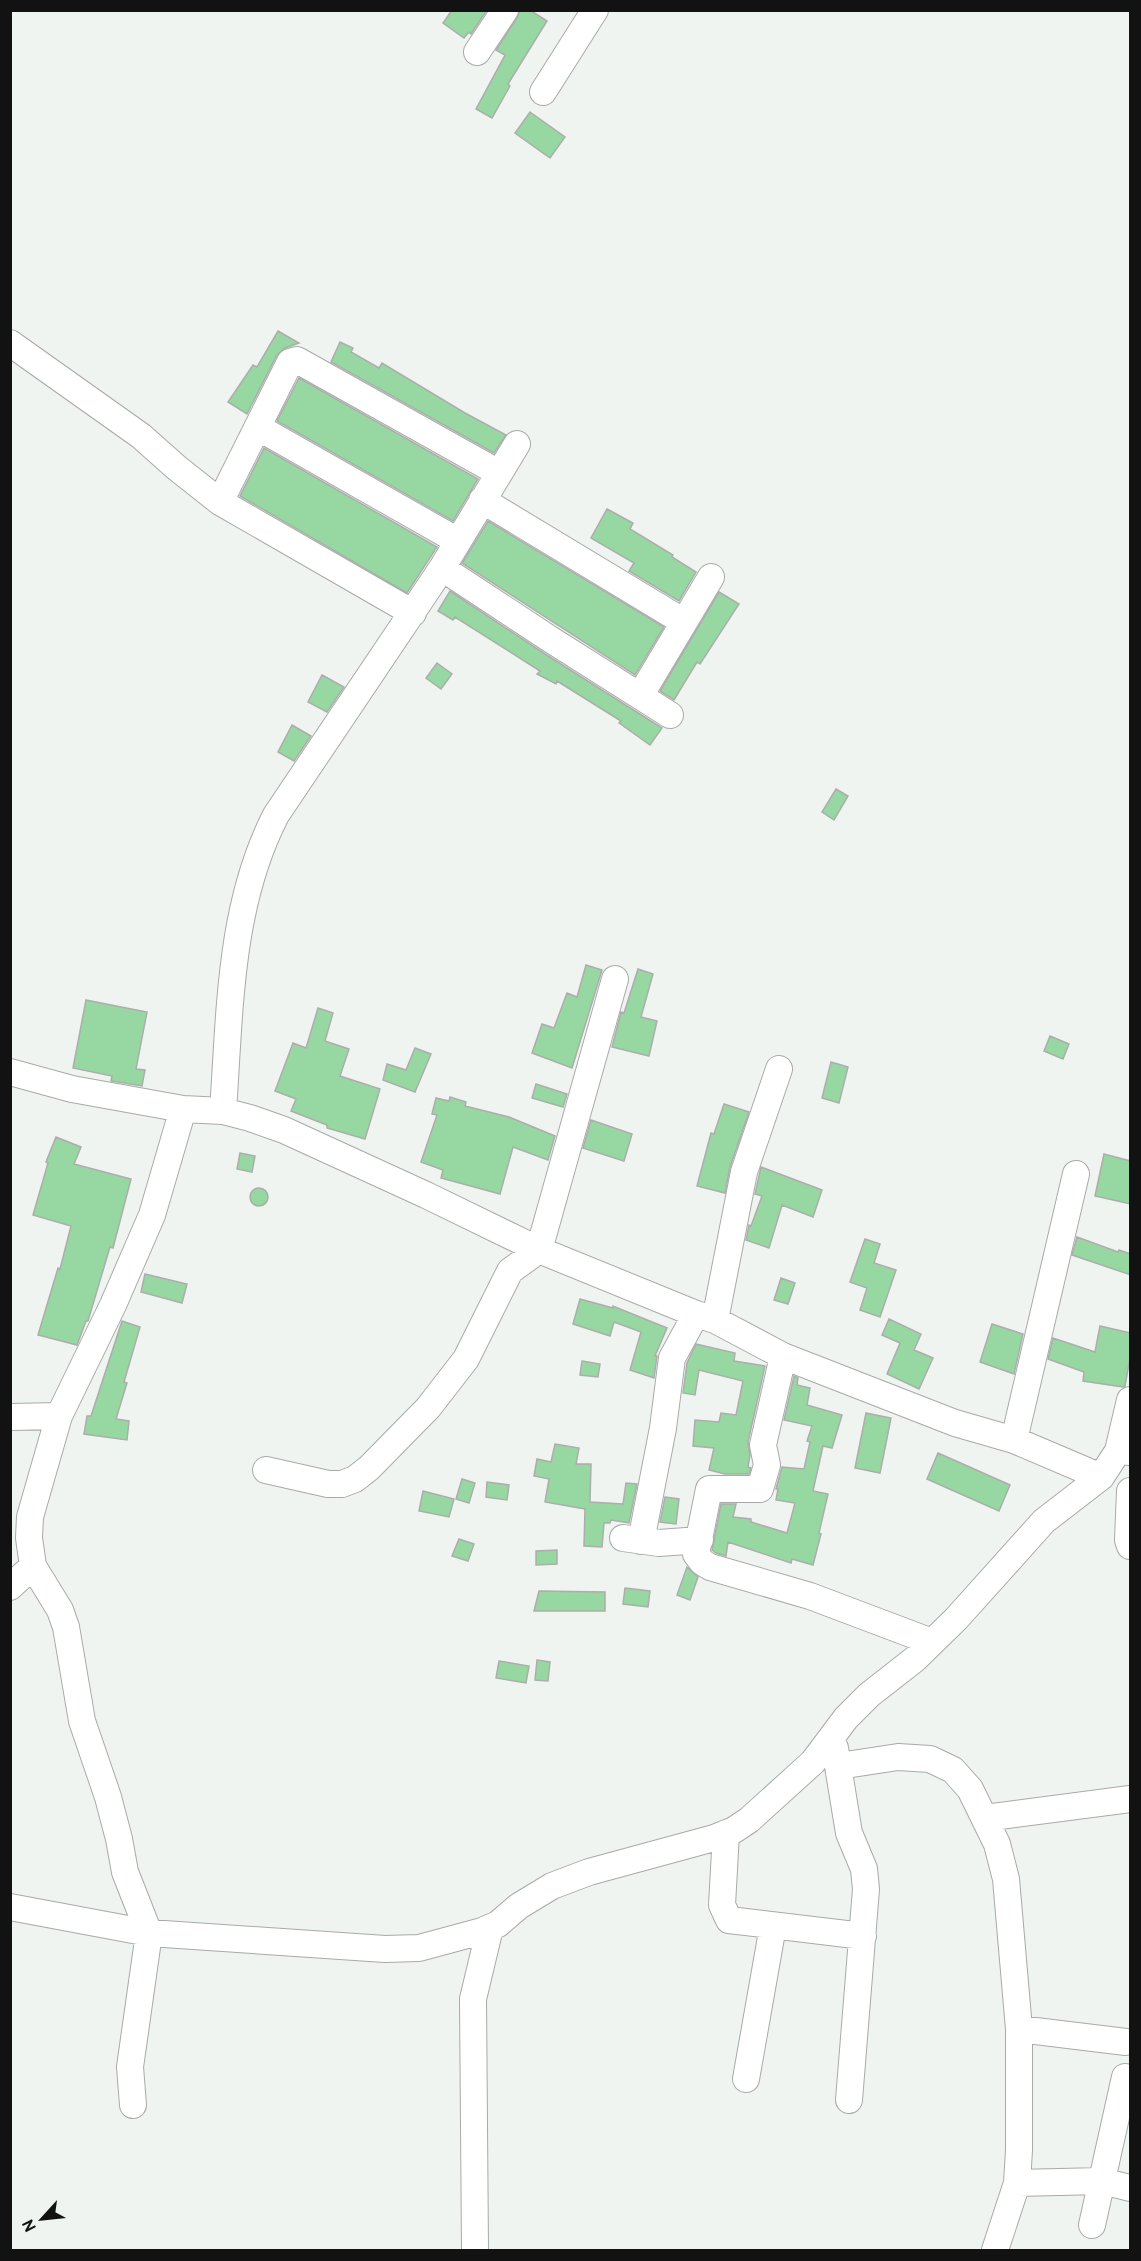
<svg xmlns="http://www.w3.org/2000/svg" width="1141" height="2261" viewBox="0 0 1141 2261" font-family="Overpass,sans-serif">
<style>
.building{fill:#97d7a2;stroke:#abaeab;stroke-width:1.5}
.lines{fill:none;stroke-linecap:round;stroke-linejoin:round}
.minor-casing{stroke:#a7aba8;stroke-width:28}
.minor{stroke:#fff;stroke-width:26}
</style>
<rect width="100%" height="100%" fill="#f0f4f0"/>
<!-- building -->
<path class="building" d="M452 10H487L471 34 469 32 464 38 443 23Z
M520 10H530L547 21 508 84 510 86 492 118 476 109 505 55 496 50 517 18Z
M530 112 565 137 550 158 515 133Z
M278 331 299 343 285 348 277 355 247 414 228 402 253 365 257 367Z
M340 342 353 348 351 352 379 368 382 363 465 413 506 435 494 453 331 362Z
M299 378 478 479 453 521 277 421Z
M264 448 437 547 407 593 240 496Z
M607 509 633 523 630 529 673 555 672 557 696 572 679 601 629 571 634 563 591 538Z
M488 521 664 627 635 675 462 563Z
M450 591 545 654 662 728 650 745 619 723 621 721 557 681 556 684 537 674 540 671 455 617 453 620 438 611Z
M719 592 739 604 700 664 697 662 674 700 660 691Z
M437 663 452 674 441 689 426 678Z
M322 675 344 687 327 712 308 702Z
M292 725 311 736 294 761 278 752Z
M836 789 848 796 834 820 822 812Z
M586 965 602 970 572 1068 532 1053 542 1024 554 1028 567 993 577 997Z
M638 969 653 974 641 1017 657 1021 649 1056 612 1047 621 1012 624 1013Z
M86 1000 147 1012 136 1069 145 1070 142 1086 111 1081 112 1076 73 1068Z
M318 1008 333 1013 325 1041 349 1049 340 1076 380 1089 365 1139 327 1128V1125L291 1111 296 1099 275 1091 293 1043 306 1048Z
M1050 1036 1069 1044 1063 1059 1044 1051Z
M415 1048 431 1054 415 1092 383 1080 387 1064 406 1070Z
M831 1062 848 1067 839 1103 822 1098Z
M536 1084 567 1094 563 1107 532 1098Z
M450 1097 466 1102 465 1106 509 1117 555 1136 548 1160 513 1147 500 1194 441 1178 443 1170 421 1162 437 1115 432 1114 436 1098 449 1101Z
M724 1104 749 1112 730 1167 725 1193 697 1186 711 1133 714 1134Z
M591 1120 632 1134 624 1161 583 1148Z
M56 1137 81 1147 74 1164 131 1179 113 1248 110 1247 88 1321H86L77 1345 38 1335 58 1268 60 1269 71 1226 33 1215 48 1163 46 1162Z
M240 1153 255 1156 252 1172 237 1169Z
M1104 1154 1131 1161V1204L1095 1196Z
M761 1167 822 1190 813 1217 782 1205 769 1248 746 1240 749 1225 751 1226 762 1196 755 1194Z
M250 1197a9 9 0 1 1 18 0a9 9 0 1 1-18 0Z
M1077 1237 1118 1252 1119 1250 1131 1254V1275L1072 1255Z
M865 1239 880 1244 874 1263 896 1270 880 1317 860 1310 867 1288 850 1282Z
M145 1274 187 1284 182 1303 141 1292Z
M781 1278 795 1283 788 1304 774 1300Z
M580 1299 613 1308V1306L667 1328 655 1356H657L654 1378 630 1370 641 1332 614 1322 610 1336 573 1324Z
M889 1319 921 1334 914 1350 933 1358 919 1389 887 1374 900 1343 882 1335Z
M122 1321 140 1327 124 1382 127 1383 116 1419 129 1421 127 1440 84 1434 87 1416H91Z
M992 1324 1023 1334 1014 1374 980 1362Z
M1100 1326 1131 1333V1353L1125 1386 1123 1387 1083 1381 1084 1372 1048 1359 1053 1338 1095 1352Z
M696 1344 735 1353 734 1361 765 1366 748 1442 750 1455 748 1467 751 1468 749 1474H725L709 1470 714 1448 693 1446 695 1420 719 1422 721 1413 736 1415 743 1381 699 1370 695 1395 683 1393 687 1363Z
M582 1361 600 1364 598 1377 580 1375Z
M794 1376 798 1378 797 1385 810 1388 807 1405 842 1415 832 1448 823 1446 813 1491 828 1494 819 1533 821 1534 813 1565 792 1559 791 1563 728 1542 726 1556 716 1553 712 1550 721 1504H736L733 1517 751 1519V1522L787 1533 795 1503 776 1500 778 1489H776L782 1467 804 1469 810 1442 807 1441 812 1426 784 1420Z
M866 1413 891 1418 880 1473 855 1468Z
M555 1444 579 1448 576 1464H591L590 1502 623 1504 626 1483 637 1484 629 1523 611 1520 610 1523H604L602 1547 584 1546 585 1509 545 1502 549 1479 534 1476 537 1459 551 1462Z
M938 1453 1010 1485 999 1511 927 1479Z
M462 1479 475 1483 469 1503 456 1499Z
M487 1482 509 1485 507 1500 486 1497Z
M423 1491 454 1499 449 1517 419 1511Z
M665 1497 679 1499 676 1524 660 1522Z
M459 1539 474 1544 468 1561 452 1556Z
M557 1550V1564L536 1565V1551Z
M687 1567 698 1577 690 1600 677 1595Z
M625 1588 650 1591 648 1607 623 1604Z
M539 1591 605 1592V1611H534Z
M537 1660 550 1662 548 1681 535 1680Z
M499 1661 529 1666 526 1683 496 1678Z"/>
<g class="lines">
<defs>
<path id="minor" d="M477 52 505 10
M543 92 595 10
M10 343 141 436 177 468 220 502 413 613
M259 428 458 541
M482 500 684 622
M220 502 290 362 297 360 499 473
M442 568 553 641 670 715
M640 696 711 577
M10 1072 72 1089 183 1109 223 1111 250 1118 284 1130 426 1195 539 1250 696 1314 715 1320 783 1356 955 1423 1014 1440 1101 1477 1118 1451 1130 1452
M223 1111C230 1012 229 906 276 815L442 568 517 444
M715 1320 744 1172 779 1069
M783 1356 763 1445 767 1465 760 1489H709L696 1554 702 1562 710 1567 810 1596 932 1642
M10 1417 59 1416
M1014 1440 1076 1174
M1118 1451 1130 1400
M266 1470 328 1484H342L355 1479 369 1468 428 1408 466 1359 510 1271 539 1250 615 979
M1130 1491 1128 1540 1130 1546
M623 1538 659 1543 700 1540
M641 1541 663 1428 672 1358 696 1314
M10 1587 33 1566
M835 1748 849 1833 864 1869 866 1889 849 2100
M839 1766 898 1757 930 1759 953 1770 970 1789 997 1844 1006 1879 1019 2029V2150L1017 2183 995 2250
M985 1818 1130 1799
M726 1833 722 1905 729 1920 863 1936
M10 1907 149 1933 385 1949 419 1948 482 1931 498 1924 519 1906 552 1886 589 1872 714 1838 734 1830 749 1820 813 1762 846 1718 869 1695 915 1659 956 1619 1044 1521 1101 1477
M1019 2029 1126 2042
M746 2079 773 1926
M133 2105 130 2067 149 1933 125 1872 119 1839 108 1797 82 1721 66 1627 60 1610 33 1566 29 1538 30 1517 59 1416 113 1305 152 1215 183 1109
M1017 2183 1102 2181 1130 2188
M1092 2225 1125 2077
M475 2250 473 1999 490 1928"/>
</defs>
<!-- minor casing -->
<use href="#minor" class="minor-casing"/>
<!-- minor -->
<use href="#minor" class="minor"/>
</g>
<!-- border -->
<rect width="1141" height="2261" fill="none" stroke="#111211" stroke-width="24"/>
<!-- north arrow -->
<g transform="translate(42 2219) rotate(243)" stroke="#f0f4f0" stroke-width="4.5" paint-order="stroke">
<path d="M0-4.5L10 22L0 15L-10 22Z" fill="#111211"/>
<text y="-9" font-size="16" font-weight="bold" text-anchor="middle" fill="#111211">N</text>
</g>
</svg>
